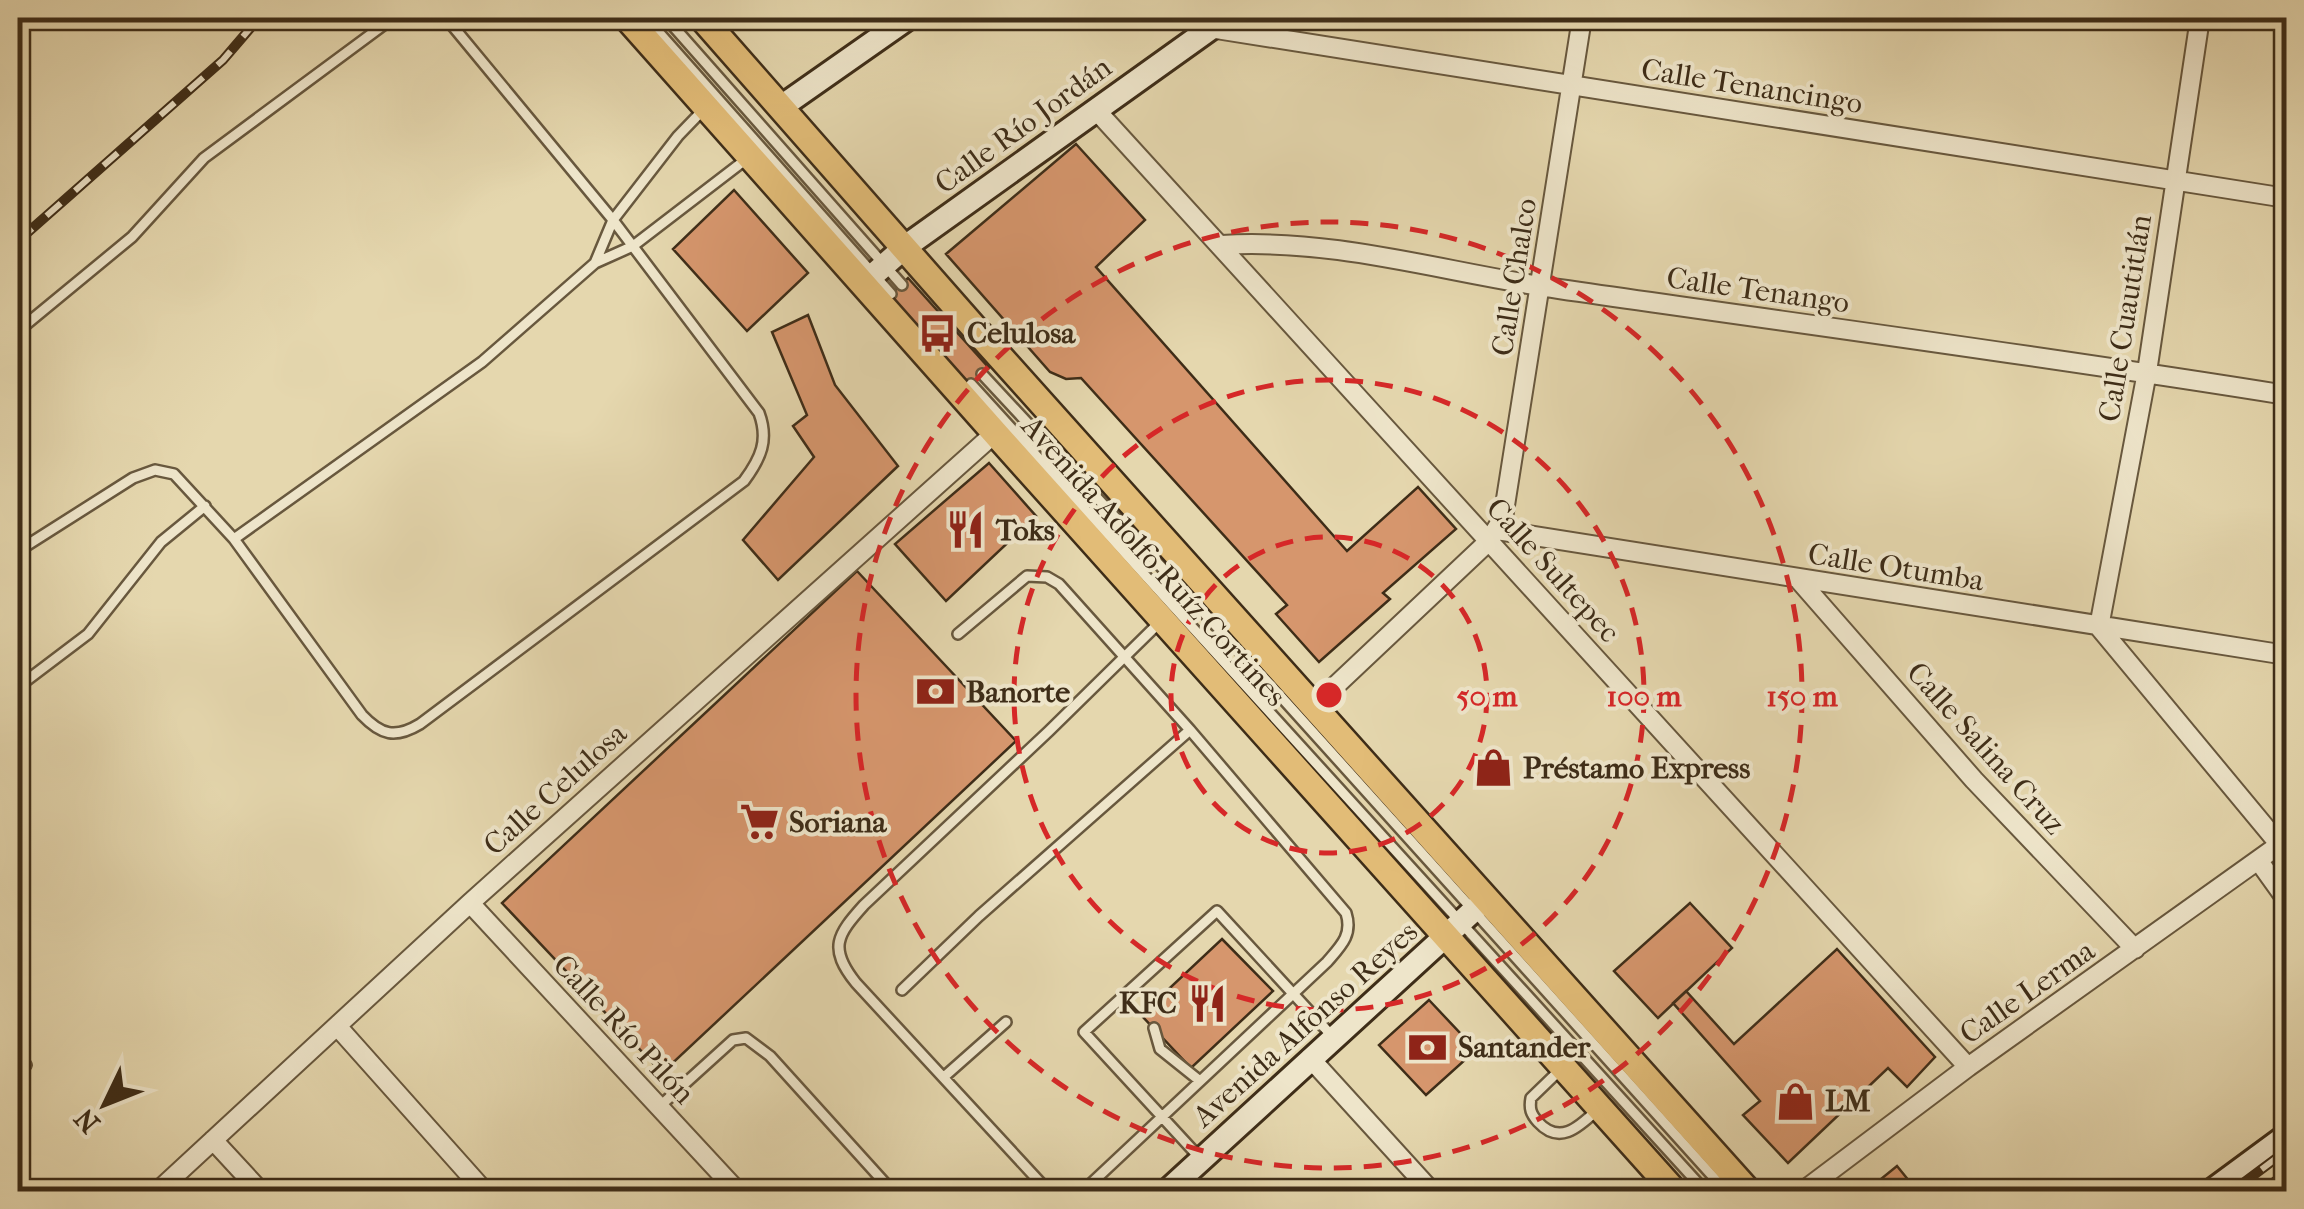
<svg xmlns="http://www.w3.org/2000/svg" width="2304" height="1209" viewBox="0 0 2304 1209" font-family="'IM FELL French Canon',serif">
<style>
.building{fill:#d6966d;stroke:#3e2d18;stroke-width:2.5}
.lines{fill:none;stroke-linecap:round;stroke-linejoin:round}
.lane-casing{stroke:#68583e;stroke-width:14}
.street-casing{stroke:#68583e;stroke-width:22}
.secondary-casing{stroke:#3e2d18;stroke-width:28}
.primary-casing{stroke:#3e2d18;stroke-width:30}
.lane{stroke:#eee5ca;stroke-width:9}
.street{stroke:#eee5ca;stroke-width:18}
.secondary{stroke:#eee5ca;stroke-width:22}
.primary{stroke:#e2bc77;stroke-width:25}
.rail-casing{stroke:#3e2d18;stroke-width:10}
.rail{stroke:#eee5ca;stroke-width:6;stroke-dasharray:19;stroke-linecap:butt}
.ring{fill:none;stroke:#d62828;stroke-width:5;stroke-dasharray:18 12}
.labels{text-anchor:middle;stroke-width:8;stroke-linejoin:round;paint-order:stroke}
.street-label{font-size:30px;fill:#3e2d18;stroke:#eee5ca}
.poi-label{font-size:30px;font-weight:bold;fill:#3e2d18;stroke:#eee5ca;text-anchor:start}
.centre{fill:#d62828;stroke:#eee5ca;stroke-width:5}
.ring-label{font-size:30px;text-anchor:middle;font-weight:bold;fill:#d62828;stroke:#eee5ca;stroke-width:8;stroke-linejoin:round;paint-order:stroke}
</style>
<rect width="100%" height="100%" fill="#e5d7ae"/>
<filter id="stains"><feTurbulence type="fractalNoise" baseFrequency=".002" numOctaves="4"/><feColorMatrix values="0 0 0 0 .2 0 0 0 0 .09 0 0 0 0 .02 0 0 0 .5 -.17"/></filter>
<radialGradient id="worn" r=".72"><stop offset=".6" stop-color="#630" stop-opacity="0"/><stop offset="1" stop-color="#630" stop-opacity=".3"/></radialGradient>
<!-- building -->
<path class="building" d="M1076 144 1145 220 1096 267 1347 551 1418 487 1456 529 1383 593 1390 599 1319 662 1276 614 1287 605 1081 378 1066 379 1050 372 946 254Z
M734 190 808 273 747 331 673 249Z
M908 278 989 368 966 388 886 299Z
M808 315 835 385 898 466 778 580 743 540 814 457 793 426 807 415 772 332Z
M989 463 1036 516 946 601 895 544Z
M857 571 1016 741 662 1073 502 903Z
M1690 903 1732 948 1658 1018 1614 971Z
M1222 939 1273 991 1191 1068 1141 1015Z
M1837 949 1935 1057 1907 1087 1888 1068 1788 1163 1743 1115 1760 1101 1673 1003 1686 991 1734 1044Z
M1429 1000 1476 1050 1426 1095 1379 1045Z
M1897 1166 1918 1192H1865Z"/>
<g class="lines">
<defs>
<path id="lane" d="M646 18 891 294
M666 18 902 285
M595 263 613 220 678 136 705 108
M18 331 132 237 204 158 393 18
M982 374 1257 670 1727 1192
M971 384 1706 1192
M234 539 482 362 595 263 633 246 749 157
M18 551 133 478 155 470 174 474 234 539 362 715C381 735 395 739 420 724L744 481C761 458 769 440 759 413L613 220 446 18
M958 634 1027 576 1047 577 1059 584 1190 730 1346 913C1353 935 1341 946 1327 962L1082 1192
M18 687 88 634 161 542 205 506
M902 990 979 916 1190 730
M1154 1028 1160 1049 1200 1081
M18 1054 26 1065
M1562 1068 1531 1098C1529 1109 1531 1114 1538 1122 1559 1145 1578 1128 1596 1111
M945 1076 1006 1022
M659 1107 733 1040 746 1038 770 1056 893 1192
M1199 1157 1084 1032 1217 911 1333 1037
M1049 1192 856 983C828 948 837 935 864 905L1049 731 1161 621"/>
<path id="street" d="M2200 18 2147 372 2099 627 2280 845
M1210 28 2286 198
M1096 110 1968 1067
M1222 245C1337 238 1446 273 1559 289 1801 324 2044 356 2286 395
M1497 530 2286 655
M1799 580 1974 780 2135 949
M1314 706 1489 541 1503 518 1582 18
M2258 860 2286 899
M470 903 738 1192
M337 1026 485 1192
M1310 1058 1432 1192
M213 1140 261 1192
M157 1192 470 903 995 433
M1802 1192 1968 1067 2286 840"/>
<path id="secondary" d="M781 107 908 18
M863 284 905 247 1225 18
M1166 1192 1485 900
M2210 1192 2286 1136
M2281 1192 2286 1188"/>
<path id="primary" d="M627 18 995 433 1675 1192
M702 18 985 340 1749 1192"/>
</defs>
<!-- lane casing -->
<use href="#lane" class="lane-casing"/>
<!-- street casing -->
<use href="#street" class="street-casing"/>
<!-- secondary casing -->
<use href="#secondary" class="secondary-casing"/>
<!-- primary casing -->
<use href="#primary" class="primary-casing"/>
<!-- lane -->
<use href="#lane" class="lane"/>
<!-- street -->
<use href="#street" class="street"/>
<!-- secondary -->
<use href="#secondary" class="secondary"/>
<!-- primary -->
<use href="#primary" class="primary"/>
<defs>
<path id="rail" d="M18 241 223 60 259 18
M2231 1192 2286 1151
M2261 1192 2286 1173"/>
</defs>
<!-- rail casing -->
<use href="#rail" class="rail-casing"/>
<!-- rail -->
<use href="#rail" class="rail"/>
</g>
<!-- distance rings -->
<g class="ring">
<circle cx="1329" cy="695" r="158"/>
<circle cx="1329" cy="695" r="315"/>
<circle cx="1329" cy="695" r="473"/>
</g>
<!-- icons -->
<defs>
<symbol id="bus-bare" viewBox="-9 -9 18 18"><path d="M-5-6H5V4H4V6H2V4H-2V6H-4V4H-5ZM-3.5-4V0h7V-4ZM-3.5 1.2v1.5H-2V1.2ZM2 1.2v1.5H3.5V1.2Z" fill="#8f2418" stroke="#eee5ca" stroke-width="2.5" paint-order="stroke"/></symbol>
<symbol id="restaurant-bare" viewBox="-9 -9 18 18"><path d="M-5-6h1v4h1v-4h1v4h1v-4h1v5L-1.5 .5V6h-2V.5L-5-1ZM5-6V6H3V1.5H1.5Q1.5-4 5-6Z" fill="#8f2418" stroke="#eee5ca" stroke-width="2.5" paint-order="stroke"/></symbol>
<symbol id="bank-bare" viewBox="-9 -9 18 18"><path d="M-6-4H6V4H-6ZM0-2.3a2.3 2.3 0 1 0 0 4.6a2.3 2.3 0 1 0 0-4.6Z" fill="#8f2418" stroke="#eee5ca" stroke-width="2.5" paint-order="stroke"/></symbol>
<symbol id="shop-bare" viewBox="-9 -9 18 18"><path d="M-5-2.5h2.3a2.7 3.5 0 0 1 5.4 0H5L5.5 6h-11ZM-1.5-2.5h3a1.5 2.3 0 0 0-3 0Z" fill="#8f2418" stroke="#eee5ca" stroke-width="2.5" paint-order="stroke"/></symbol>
<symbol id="supermarket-bare" viewBox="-9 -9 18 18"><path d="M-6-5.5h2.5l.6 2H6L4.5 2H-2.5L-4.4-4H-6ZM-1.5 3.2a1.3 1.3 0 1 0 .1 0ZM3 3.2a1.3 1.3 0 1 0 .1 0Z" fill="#8f2418" stroke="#eee5ca" stroke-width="2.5" paint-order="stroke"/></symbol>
</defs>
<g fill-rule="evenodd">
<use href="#bus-bare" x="910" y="306" width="55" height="55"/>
<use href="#restaurant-bare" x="938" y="502" width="55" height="55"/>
<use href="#bank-bare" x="908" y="664" width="55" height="55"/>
<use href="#shop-bare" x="1466" y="740" width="55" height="55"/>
<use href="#supermarket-bare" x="732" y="794" width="55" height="55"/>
<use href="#restaurant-bare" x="1180" y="976" width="55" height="55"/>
<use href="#bank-bare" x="1400" y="1020" width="55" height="55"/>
<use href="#shop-bare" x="1768" y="1074" width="55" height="55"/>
</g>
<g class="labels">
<!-- street labels -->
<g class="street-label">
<text transform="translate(1752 86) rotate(9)" y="10">Calle Tenancingo</text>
<text transform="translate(1023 125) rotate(-36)" y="10">Calle Río Jordán</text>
<text transform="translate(1514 277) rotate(-81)" y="10">Calle Chalco</text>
<text transform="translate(1758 290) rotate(8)" y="10">Calle Tenango</text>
<text transform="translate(2125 318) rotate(-81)" y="10">Calle Cuautitlán</text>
<text transform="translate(1154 561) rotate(48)" y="10">Avenida Adolfo Ruíz Cortines</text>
<text transform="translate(1896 567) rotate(9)" y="10">Calle Otumba</text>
<text transform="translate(1553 570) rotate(48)" y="10">Calle Sultepec</text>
<text transform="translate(1986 748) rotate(48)" y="10">Calle Salina Cruz</text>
<text transform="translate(555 789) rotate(-42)" y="10">Calle Celulosa</text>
<text transform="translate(2027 992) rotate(-35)" y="10">Calle Lerma</text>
<text transform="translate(1305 1024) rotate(-42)" y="10">Avenida Alfonso Reyes</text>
<text transform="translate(624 1029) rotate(47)" y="10">Calle Río Pilón</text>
</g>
<!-- poi labels -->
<g class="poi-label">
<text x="967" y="343">Celulosa</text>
<text x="996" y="540">Toks</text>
<text x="966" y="702">Banorte</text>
<text x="1523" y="778">Préstamo Express</text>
<text x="789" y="832">Soriana</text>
<text x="1177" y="1013" text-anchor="end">KFC</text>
<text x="1458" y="1057">Santander</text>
<text x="1825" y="1111">LM</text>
</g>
</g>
<circle cx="1329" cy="695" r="15" class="centre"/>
<g class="ring-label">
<text x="1487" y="706">50 m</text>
<text x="1644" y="706">100 m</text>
<text x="1802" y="706">150 m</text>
</g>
<!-- margin -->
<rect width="2304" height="1209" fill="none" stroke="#e5d7ae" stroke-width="60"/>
<rect x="20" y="20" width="2264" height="1169" fill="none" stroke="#3e2d18" stroke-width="5"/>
<rect x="30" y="30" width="2244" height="1149" fill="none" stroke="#3e2d18" stroke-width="2.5"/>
<!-- north arrow -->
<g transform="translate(105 1104) rotate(227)" stroke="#eee5ca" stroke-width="8" paint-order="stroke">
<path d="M0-8L18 38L0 25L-18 38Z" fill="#3e2d18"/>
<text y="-15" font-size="28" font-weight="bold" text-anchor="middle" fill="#3e2d18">N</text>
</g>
<rect width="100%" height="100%" filter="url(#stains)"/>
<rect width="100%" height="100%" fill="url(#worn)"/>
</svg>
